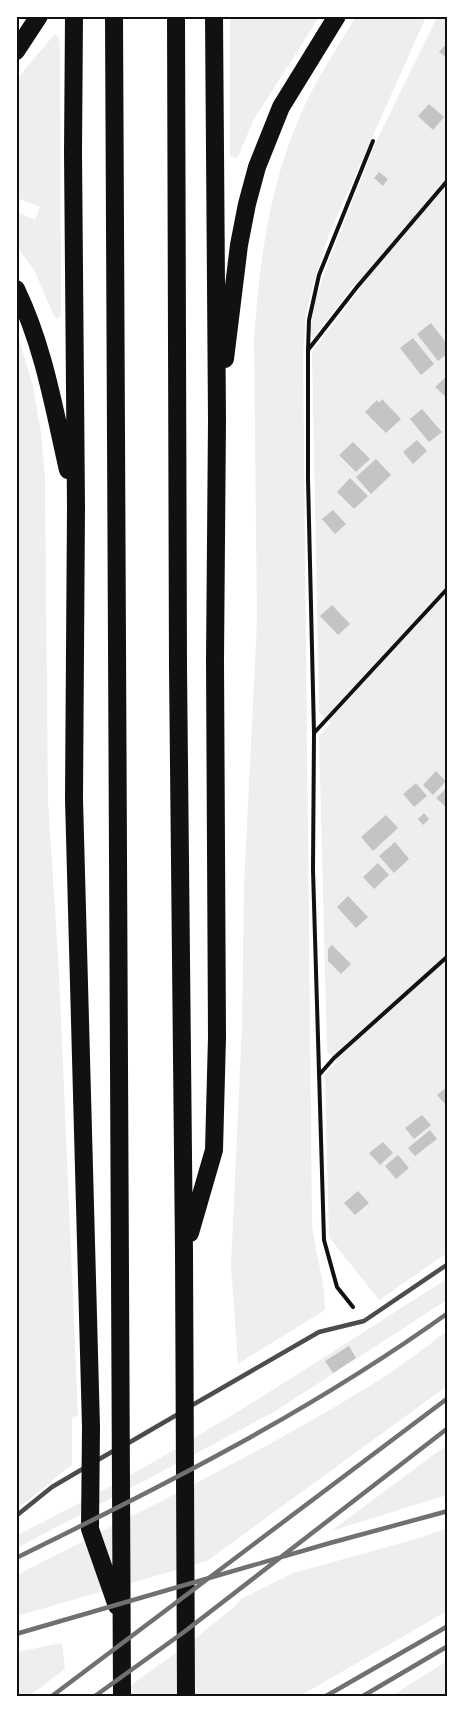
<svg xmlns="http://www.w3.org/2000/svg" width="464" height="1713" viewBox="0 0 464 1713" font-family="'Playfair Display',serif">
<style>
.green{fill:#eee}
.building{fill:#c4c4c4}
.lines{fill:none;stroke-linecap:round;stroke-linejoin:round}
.path{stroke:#111;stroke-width:4}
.service{stroke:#4c4c4c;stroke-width:4.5}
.motorway{stroke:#111;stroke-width:18}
.rail{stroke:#707070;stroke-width:4.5}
.neatline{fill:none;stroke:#111;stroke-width:2}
</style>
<rect width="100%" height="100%" fill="#fff"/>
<!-- green -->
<path class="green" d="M230 17H319L253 121 238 157 235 158 230 155Z
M356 17H426L329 234 314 281 306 314 303 353 312 1223C315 1252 325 1281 325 1310L238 1364 231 1266 242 1026 244 886 257 621 254 340C259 265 269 186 300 116 315 81 336 49 356 17Z
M437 17H447V1253L379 1300 329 1237 325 1074 337 1062 327 1052 319 736 331 723 319 712 312 352 360 289 354 284 313 339 310 331 315 301 328 263 376 142Z
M54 35 59 37 60 48 61 315 57 319 54 316 34 270 17 247V212L35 220 40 207 17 198V79Z
M17 333 33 386 41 433 45 479 48 801 59 973 78 1415 72 1418V1465C52 1478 37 1496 17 1508Z
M447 1279V1300L274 1412 17 1548V1535C167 1462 306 1368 447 1279Z
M447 1331V1386L207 1561 17 1616V1575C136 1513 258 1455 373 1384 399 1368 423 1349 447 1331Z
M447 1445V1495L331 1531Z
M447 1528V1611L300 1696H116L191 1642 233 1608 241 1599 293 1573 420 1538Z
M62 1643 65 1669 29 1696H17V1652Z
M447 1661V1696H390L393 1695Z"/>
<!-- building -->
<path class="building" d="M448 42V59L439 52Z
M429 104 444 117 433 130 418 116Z
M379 172 388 179 383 186 374 178Z
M431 323 448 345V353L438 361 417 334Z
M413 338 434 364 421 375 400 348Z
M448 375V399L435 387Z
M382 399 401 419 386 433 365 412 377 400 379 403Z
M422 409 442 432 429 442 410 419Z
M417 440 427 451 413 464 403 452Z
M353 442 370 459 356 472 339 455Z
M376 459 391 475 371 494 356 477Z
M350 478 368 496 354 509 337 492Z
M333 510 346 524 335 534 322 519Z
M332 605 350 624 338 635 320 616Z
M436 771 446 781 433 795 423 785Z
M416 783 427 796 414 807 403 794Z
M448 787V809L436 798Z
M424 813 429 819 423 825 418 819Z
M386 815 398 828 373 851 361 837Z
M395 842 409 859 394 873 379 856Z
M378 863 389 875 374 889 363 877Z
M348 896 368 917 356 928 337 907Z
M332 945 351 964 341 974 328 961V949Z
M448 1086V1107L437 1095Z
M422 1115 431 1125 414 1139 405 1128Z
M430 1130 437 1139 415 1156 408 1148Z
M383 1142 393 1153 380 1165 369 1153Z
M398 1155 409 1168 396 1179 385 1166Z
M358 1191 369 1203 355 1215 344 1203Z
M349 1346 356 1358 333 1373 325 1361Z"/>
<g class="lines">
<!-- path -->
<path class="path" d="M308 350 357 287 448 180
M314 733 448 588
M319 1075 334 1058 448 956
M353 1307 337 1287 324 1240 313 870 314 733 308 479V350L309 320 319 275 373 141"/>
<!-- service -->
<path class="service" d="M189 1407 319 1332 364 1321 448 1264
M125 1445 180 1413
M96 1461 115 1450
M16 1516 52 1487 86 1467"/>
<!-- motorway -->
<path class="motorway" d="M74 16 73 152 76 507 74 799 91 1427 90 1529 117 1606
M114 16 122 1696
M176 16 178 667 184 1252 186 1696
M16 51 39 16
M16 289C44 347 54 409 68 470
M225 359 239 245 247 204 257 167 281 107 337 16
M190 1233 214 1150 217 1037 215 660 217 420 214 16"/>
<!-- rail -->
<path class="rail" d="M16 1558C165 1485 313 1410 448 1313
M16 1634 330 1543 448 1511
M52 1696 448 1398
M95 1696 184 1632 448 1428
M326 1696 448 1626
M363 1696 448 1646"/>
</g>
<!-- border -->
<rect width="464" height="1713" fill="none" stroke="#ffffff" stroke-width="36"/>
<rect x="18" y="18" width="428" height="1677" class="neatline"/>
</svg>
